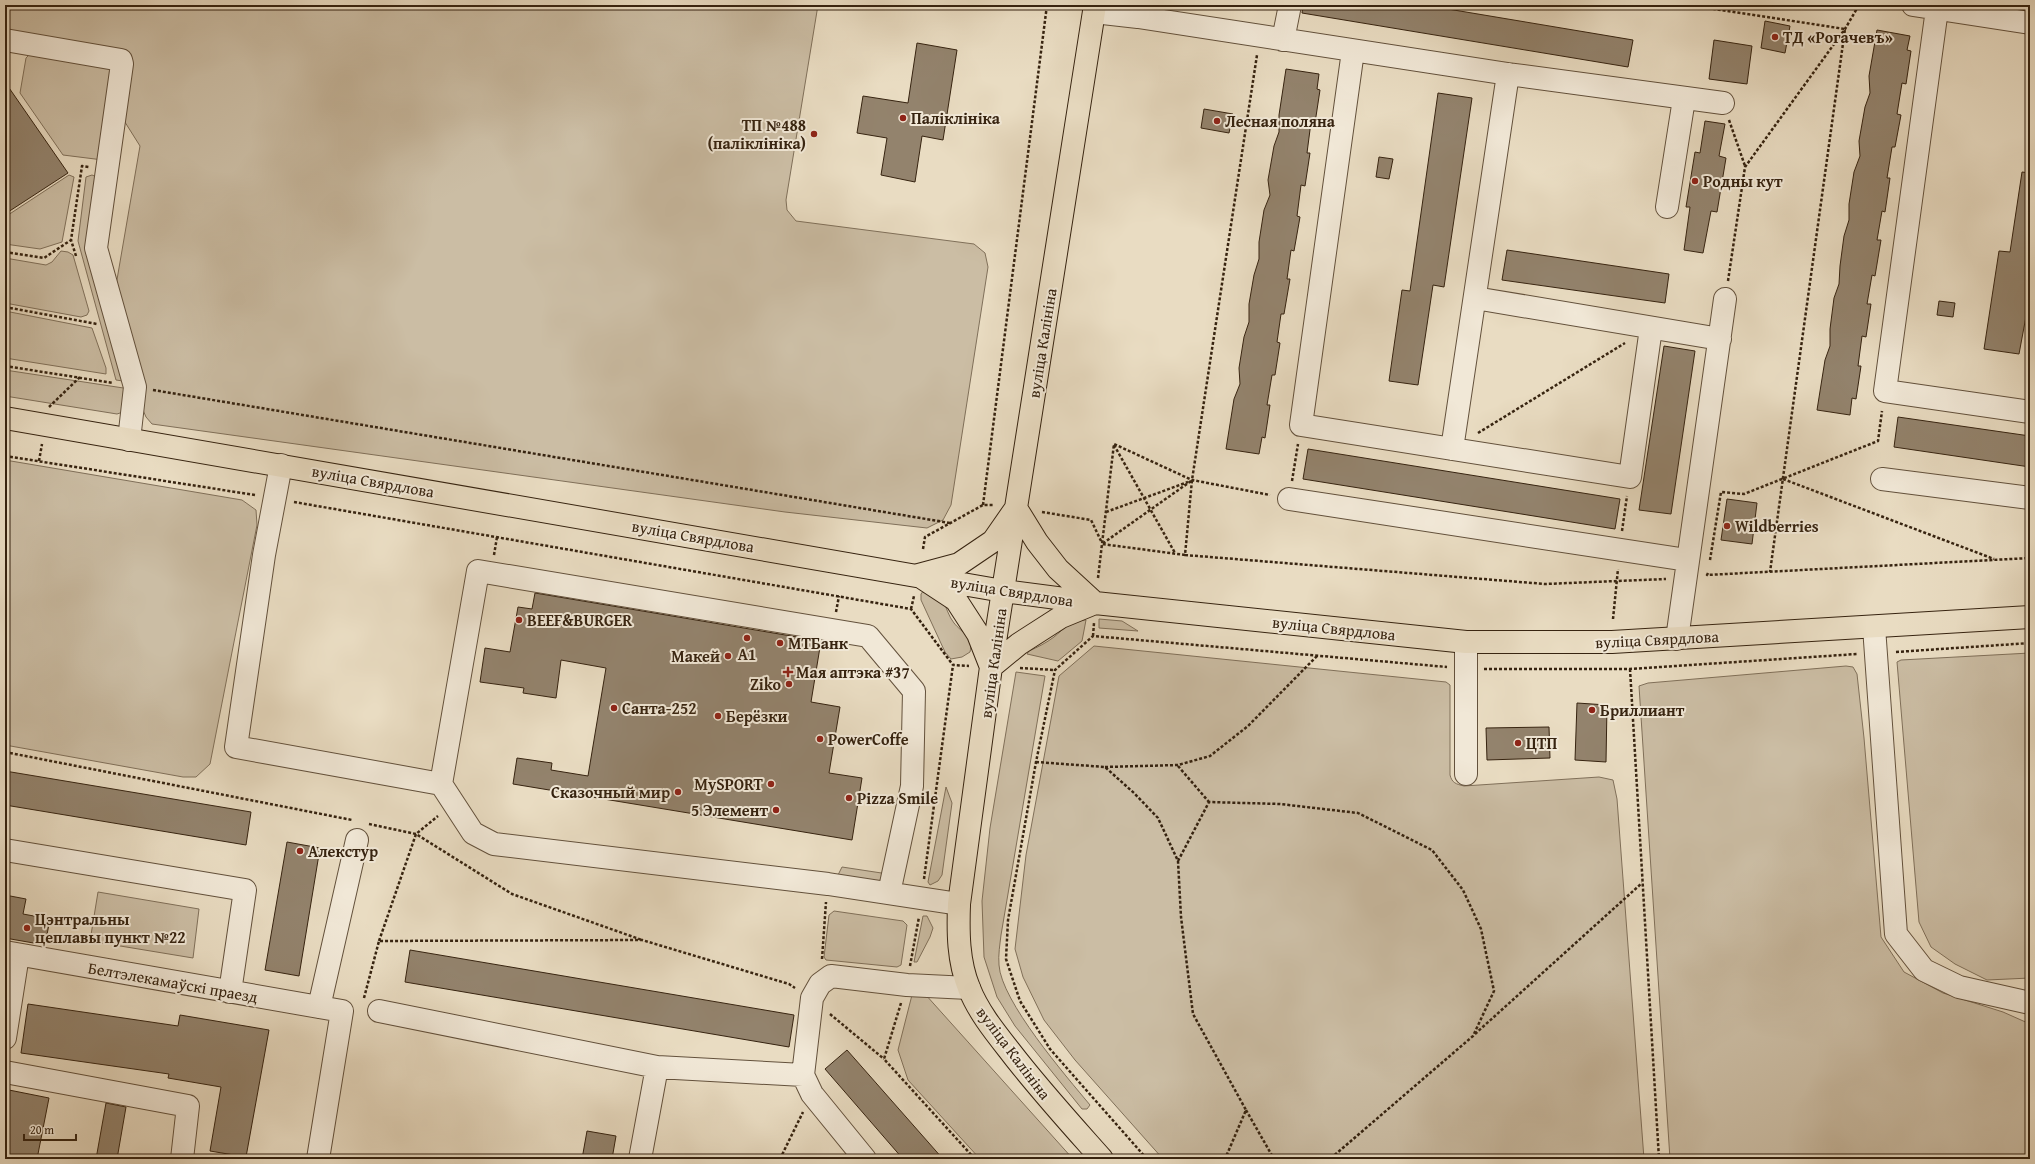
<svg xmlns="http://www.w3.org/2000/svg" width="2035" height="1164" viewBox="0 0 2035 1164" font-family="'Gentium Book Plus',serif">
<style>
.green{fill:#cbbda4;stroke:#80705a}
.building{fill:#93836d;stroke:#362310}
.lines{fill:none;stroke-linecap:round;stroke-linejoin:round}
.minor-casing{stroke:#63513c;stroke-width:24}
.major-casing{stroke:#362310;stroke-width:24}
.path{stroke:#362310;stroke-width:2.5;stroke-dasharray:3 2;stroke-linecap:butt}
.minor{stroke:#f1e8d7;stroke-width:22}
.major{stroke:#e9dcc2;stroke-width:22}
.poi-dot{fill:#8f2418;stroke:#f1e8d7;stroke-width:1.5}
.labels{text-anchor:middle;stroke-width:4;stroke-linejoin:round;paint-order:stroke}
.poi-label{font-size:16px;font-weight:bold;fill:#362310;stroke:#f1e8d7;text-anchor:start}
.street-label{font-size:16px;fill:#362310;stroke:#f1e8d7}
</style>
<rect width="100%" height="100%" fill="#e9dcc2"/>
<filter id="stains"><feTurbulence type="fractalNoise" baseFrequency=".005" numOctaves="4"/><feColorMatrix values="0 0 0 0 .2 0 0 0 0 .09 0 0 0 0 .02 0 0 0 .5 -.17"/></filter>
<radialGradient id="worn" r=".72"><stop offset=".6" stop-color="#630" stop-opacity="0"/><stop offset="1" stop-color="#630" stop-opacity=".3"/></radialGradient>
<!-- green -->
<path class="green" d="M5 5H818L786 200 787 210 796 221 974 244 985 253 988 267 951 505 943 520 927 528 785 512 152 424 146 417 143 410 114 297 140 146 123 119 131 55 5 33Z
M33 51 112 65 103 160 63 155 20 93 26 58Z
M69 175 74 177 62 242 40 249 5 244V217Z
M92 175 97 177 91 243 130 382 116 380 78 241 86 177Z
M61 251 68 252 73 255 89 311 87 315 81 317 5 303V258L46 265 52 262Z
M5 311 92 328 106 368V374L5 358Z
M5 370 130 389 123 412 117 414 5 396Z
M5 460 242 500 256 510 257 525 210 764 196 777H183L5 745Z
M924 590 943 600C946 607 949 617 954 623 962 633 974 637 970 652L962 657 951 659 945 652 921 600V594Z
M1099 619 1122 621 1138 631 1099 628Z
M1086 620 1082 641 1058 661 1027 654 1029 651C1038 647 1046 643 1054 637 1064 629 1071 619 1086 620Z
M1094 646 1446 682 1450 685V775C1452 783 1456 784 1464 786L1599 777 1613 780 1617 799 1644 1159H1163L1075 1060 1044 1020 1023 977 1015 949 1026 855 1059 676Z
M2030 653V978L1987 980 1955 964 1931 947 1919 922 1897 662 1901 660Z
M1846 666 1853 667 1857 674 1864 738 1881 937 1904 972 1943 993 2003 1012 2030 1024V1159H1670L1639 686 1648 683Z
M1016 672 1045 676 1001 935C1000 944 998 955 999 965 1001 1001 1066 1076 1090 1105L1087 1109H1082L1015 1026 997 997 984 957 982 901 990 828Z
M946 787 952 803 942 875 938 881 930 885 928 882Z
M842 867 888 874 882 882 838 875Z
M98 892 199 909 193 958 90 941Z
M834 911 903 921 907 925 901 965 897 967 826 960 824 957 829 915Z
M923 916H927L933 928 930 937 917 962H914Z
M913 991 925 994 1073 1159H980L908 1080 898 1050Z"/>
<!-- building -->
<path class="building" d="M1303 5H1424L1633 40 1628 67 1302 13Z
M1765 21 1790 26 1785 53 1761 48Z
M1877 30 1910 36 1907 50 1911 51 1906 84 1902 83 1897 114 1901 115 1895 147H1892L1887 178H1890L1885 212 1882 211 1877 240H1881L1875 276 1872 275 1867 304H1871L1866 337 1862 336 1858 366H1861L1856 399 1852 398 1850 415 1817 410 1825 360 1830 346V329L1834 298 1839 284 1840 266 1844 236 1849 220V204L1854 172 1860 156 1859 141 1865 107 1870 93 1869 76Z
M1714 40 1752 46 1747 84 1709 79Z
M917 43 957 50 943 140 922 136 915 182 881 175 887 138 857 133 863 96 908 103Z
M1286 69 1319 74 1317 89 1320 90 1315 123 1311 122 1307 153H1310L1305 186 1301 185 1297 216 1300 217 1294 251 1291 250 1287 279H1290L1284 314H1281L1277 342 1280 343 1275 375H1272L1267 405H1270L1265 438 1262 437 1259 454 1226 449 1234 399 1240 384 1239 368 1244 337 1249 322V304L1254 275 1259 259V242L1264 210 1270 195 1268 180 1274 146 1279 132V115Z
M5 82 68 173 5 214Z
M1438 93 1472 98 1444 287 1433 285 1418 385 1389 381 1402 290 1410 291Z
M1204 109 1233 114 1229 133 1201 128Z
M1705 121 1725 124 1719 156 1726 158 1717 212 1711 211 1703 253 1684 250 1690 207H1686L1695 152 1700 153Z
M1379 157 1393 159 1389 179 1376 177Z
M2022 172 2030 173V295L2019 354 1984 349 1999 251 2010 252Z
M1507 250 1669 274 1665 303 1502 280Z
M1939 301 1955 303 1953 317 1937 315Z
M1664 346 1695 351 1671 514 1639 510Z
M1898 417 2030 436V467L1894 447Z
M1308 449 1620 499 1615 529 1303 479Z
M1727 499 1757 503 1752 544 1721 540Z
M535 593 821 641 811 702 840 707 829 773 862 778 852 840 513 784 517 758 552 763 551 770 588 776 606 668 561 660 556 698 523 693 524 688 480 682 485 648 510 652 518 607 532 609Z
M1577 703 1607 705 1606 762 1575 760Z
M1549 727 1550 758 1487 760 1486 728Z
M5 771 251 812 246 845 5 805Z
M287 842 320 848 299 976 265 970Z
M5 895 26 899 23 914 50 919 45 945 5 938Z
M410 950 794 1015 789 1047 405 982Z
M28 1004 178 1026 180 1015 269 1030 246 1157 210 1151 221 1087 168 1078 169 1074 21 1053Z
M847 1050 943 1159H903L825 1069Z
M9 1090 49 1098 37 1159H5V1112Z
M106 1103 126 1107 117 1159H96Z
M587 1131 616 1136 612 1159H582Z"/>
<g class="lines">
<defs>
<path id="minor" d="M1913 5 2030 23
M1937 9 1885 391 2030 412
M1094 12 1138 17 1508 74 1723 103
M5 40 121 60 122 64 96 248 135 387 129 440
M1283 40 1290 5
M1353 51 1301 425 1630 477 1651 328
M1667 207 1684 99
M1475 298 1720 339
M1452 449 1508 74
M281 465 264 555 236 747 441 784 473 833 494 844 828 884 959 904
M1882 479 2030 498
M1289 499 1687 560
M1874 627 1896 934 1924 970 1959 987 2030 1003
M1677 639 1725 299
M1466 642V774
M441 784 478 571 868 636 914 691 912 786 889 893
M5 850 245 890 230 992
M5 952 342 1011 318 1159
M319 1007 357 840
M379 1011 657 1067
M5 1038 18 955
M5 1072 188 1106 182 1159
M803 1075 812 1094 865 1159
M640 1159 657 1067 803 1075 812 998 820 984 831 976 907 985 969 988"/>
<path id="major" d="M1095 5 991 667 959 904C958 932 958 961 969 988 978 1011 994 1031 1009 1050 1038 1088 1070 1123 1102 1159
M5 418 1003 591 1095 603 1466 642H1612L2030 617
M1016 508 1037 542 1058 569 1095 603 1061 617 1019 644 991 667 978 634 956 600 918 575 959 564 993 541Z"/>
</defs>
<!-- minor casing -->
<use href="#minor" class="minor-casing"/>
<!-- major casing -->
<use href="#major" class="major-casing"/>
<!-- path -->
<path class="path" d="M1688 5 1845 29 1770 572
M1729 120 1745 166
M5 252 44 258 71 240
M76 256 71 240 82 166 89 167
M1728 281 1745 167 1845 29 1859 5
M5 307 97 324
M5 366 113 383
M153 390 950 523
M49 407 80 377
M1478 433 1625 343
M1114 445 1175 553
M5 456 255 495
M39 461 42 444
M1783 479 1994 559
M1191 481 1102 544 1114 444 1192 480 1270 495
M1292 481 1298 444
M294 502 911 609 953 665 969 666
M983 505 1047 5
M1042 512 1091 520 1102 543
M1106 512 1188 482
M1622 531 1627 496
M923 549 925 537 983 505H994
M494 555 497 537
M1185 555 1545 584 1666 579
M1710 560 1721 492 1744 494 1878 441 1882 411
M1708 573 1707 575 2030 558
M1098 578 1102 544 1185 555 1192 480 1257 55
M911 609 914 596
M836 612 839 596
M1613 619 1618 569
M1093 636 1094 623
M1896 652 2030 643
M1020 668 1055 670
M1484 669H1630L1857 654
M1630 669 1659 1159
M5 752 352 820
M1036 762 1105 767 1134 793 1158 818 1178 861 1181 917 1193 1014 1246 1110 1225 1159
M1178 766 1209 802
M1105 767 1178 765 1210 756 1248 726 1317 656
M369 824 416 834 512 894 642 940
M1178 861 1209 802 1280 804 1358 813 1432 850 1463 890 1481 929 1494 991 1473 1036 1330 1159
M924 879 953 665
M379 941 416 834 438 816
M822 959 826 902
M910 966 919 917
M364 998 379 941 642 940 789 984 795 988
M901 1003 884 1059 975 1159
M830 1014 884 1059
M1475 1034 1642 883
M1246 1110 1274 1159
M780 1159 803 1112
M1147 1159 1050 1049 1020 1001 1006 959 1008 920 1036 762 1055 670 1093 636 1447 667"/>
<!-- minor -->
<use href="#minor" class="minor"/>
<!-- major -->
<use href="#major" class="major"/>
</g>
<!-- markers -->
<g class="poi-dot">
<circle cx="1775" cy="37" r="4"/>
<circle cx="903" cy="118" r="4"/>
<circle cx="1217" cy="121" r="4"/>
<circle cx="814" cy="134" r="4"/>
<circle cx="1695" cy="181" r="4"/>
<circle cx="1727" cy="526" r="4"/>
<circle cx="519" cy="620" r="4"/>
<circle cx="747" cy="638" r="4"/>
<circle cx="780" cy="643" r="4"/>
<circle cx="728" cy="656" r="4"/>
<path d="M786 666h4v4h4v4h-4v4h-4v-4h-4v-4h4z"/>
<circle cx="789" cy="684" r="4"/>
<circle cx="614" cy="708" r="4"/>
<circle cx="1592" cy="710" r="4"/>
<circle cx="718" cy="716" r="4"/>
<circle cx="820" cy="739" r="4"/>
<circle cx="1518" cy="743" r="4"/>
<circle cx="771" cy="784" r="4"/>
<circle cx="678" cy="792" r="4"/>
<circle cx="849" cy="798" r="4"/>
<circle cx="776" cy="810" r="4"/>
<circle cx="300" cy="851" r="4"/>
<circle cx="27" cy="928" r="4"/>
</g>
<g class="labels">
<!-- poi labels -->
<g class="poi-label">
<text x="1783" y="43">ТД «Рогачевъ»</text>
<text x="911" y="124">Паліклініка</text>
<text x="1225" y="127">Лесная поляна</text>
<text x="806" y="131" text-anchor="end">ТП №488<tspan x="806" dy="18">(паліклініка)</tspan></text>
<text x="1703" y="187">Родны кут</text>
<text x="1735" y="532">Wildberries</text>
<text x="527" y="626">BEEF&amp;BURGER</text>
<text x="788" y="649">МТБанк</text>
<text x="747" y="660" text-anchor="middle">A1</text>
<text x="720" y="662" text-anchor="end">Макей</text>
<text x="796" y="678">Мая аптэка #37</text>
<text x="781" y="690" text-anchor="end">Ziko</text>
<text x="622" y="714">Санта-252</text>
<text x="1600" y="716">Бриллиант</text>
<text x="726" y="722">Берёзки</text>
<text x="828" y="745">PowerCoffe</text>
<text x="1526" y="749">ЦТП</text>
<text x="763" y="790" text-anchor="end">MySPORT</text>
<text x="670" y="798" text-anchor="end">Сказочный мир</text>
<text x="857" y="804">Pizza Smile</text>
<text x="768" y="816" text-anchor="end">5 Элемент</text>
<text x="308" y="857">Алекстур</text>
<text x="35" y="925">Цэнтральны<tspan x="35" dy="18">цеплавы пункт №22</tspan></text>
</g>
<!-- street labels -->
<g class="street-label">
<text transform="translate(1042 343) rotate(-81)" y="6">вуліца Калініна</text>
<text transform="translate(373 481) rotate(10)" y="6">вуліца Свярдлова</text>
<text transform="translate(693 536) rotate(10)" y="6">вуліца Свярдлова</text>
<text transform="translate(1012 591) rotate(9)" y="6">вуліца Свярдлова</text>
<text transform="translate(1334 628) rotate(6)" y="6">вуліца Свярдлова</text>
<text transform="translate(1657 639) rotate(-3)" y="6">вуліца Свярдлова</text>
<text transform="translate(993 663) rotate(-82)" y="6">вуліца Калініна</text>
<text transform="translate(173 982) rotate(10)" y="6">Белтэлекамаўскі праезд</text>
<text transform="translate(1014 1053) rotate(53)" y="6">вуліца Калініна</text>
</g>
</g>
<!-- margin -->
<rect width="2035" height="1164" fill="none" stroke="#e9dcc2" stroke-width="20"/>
<rect x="6" y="6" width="2023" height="1152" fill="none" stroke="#362310" stroke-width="2"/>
<rect x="10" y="10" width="2015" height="1144" fill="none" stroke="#362310"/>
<!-- scale -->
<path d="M24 1134v6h52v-6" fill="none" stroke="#362310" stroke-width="2"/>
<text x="30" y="1134" font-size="12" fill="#362310" stroke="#f1e8d7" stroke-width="3" paint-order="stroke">20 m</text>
<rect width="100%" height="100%" filter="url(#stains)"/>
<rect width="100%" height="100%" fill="url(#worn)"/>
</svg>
